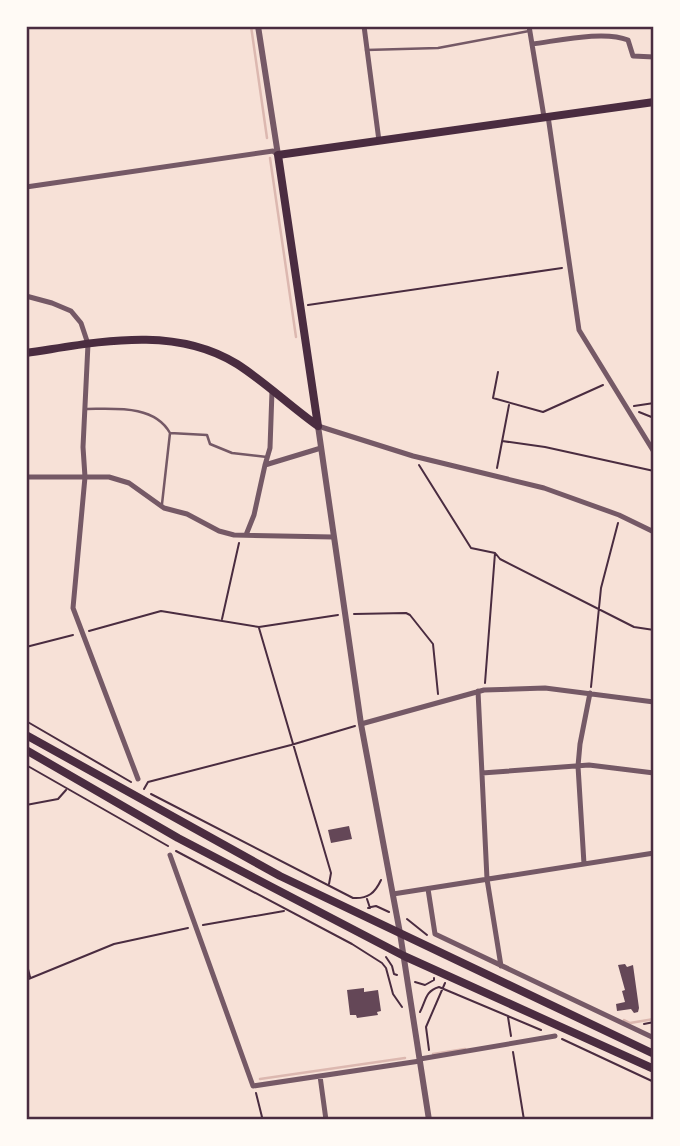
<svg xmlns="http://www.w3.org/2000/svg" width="680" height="1146" viewBox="0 0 680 1146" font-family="'Work Sans',sans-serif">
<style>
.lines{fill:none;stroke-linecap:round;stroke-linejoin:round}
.stream{stroke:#dcb8b0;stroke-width:2.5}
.building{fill:#644757}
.path{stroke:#4a2c40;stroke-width:2}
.service{stroke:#755966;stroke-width:2.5}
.minor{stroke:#755966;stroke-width:5}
.tertiary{stroke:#755966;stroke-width:6}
.primary{stroke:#4a2c40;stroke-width:8}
.trunk{stroke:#4a2c40;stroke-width:8}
.neatline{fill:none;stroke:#4a2c40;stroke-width:2.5}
</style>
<rect width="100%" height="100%" fill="#f7e1d7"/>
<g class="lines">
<!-- stream -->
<path class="stream" d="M251 26 267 138
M270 158 296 337
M624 1020 630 1023 654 1019
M433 1054 465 1049
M260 1079 405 1058"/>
</g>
<!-- building -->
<path class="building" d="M349 826 352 839 331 843 328 830Z
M625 964 627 967 633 965 639 1008 638 1012 634 1013 631 1009 617 1011 616 1004 625 1002 622 991 625 990 618 965Z
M364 988V992L378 990 381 1011 377 1012 378 1015 357 1018 356 1015H350L347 990Z"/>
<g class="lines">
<!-- path -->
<path class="path" d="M308 305 562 268
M498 372 493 398 543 412 603 385
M634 406 654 403
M639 412 654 418
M502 441 545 447 654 471
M419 465 471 548 495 553 485 683
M497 468 509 405
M496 554 500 559 634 627 654 630
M354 614 406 613 410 615 433 644 438 694
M222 619 239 543
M259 628 331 873 329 884
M89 631 161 611 259 627 338 615
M26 647 73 635
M591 687 601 588 618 523
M26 721 131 782
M26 765 168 846
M144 789 148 782 291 745 355 726
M151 794 353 898C368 899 375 893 381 880
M26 805 58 799 66 790
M176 851 352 944 382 963 386 968 393 994 402 1007
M367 899 370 908H368
M371 907 376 906 389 912
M407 919 427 935
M203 925 284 911
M386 957 392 966 394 974 397 975
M26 961 30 977
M26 980 114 944 188 928
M415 982 425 985 434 980V978
M420 1012C426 1001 425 991 439 987L541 1030
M508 1017 511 1036
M644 1024 654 1022
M562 1039 654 1082
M429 1050 426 1027 445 983
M513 1052 524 1120
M256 1093 262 1117 258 1120"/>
<!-- service -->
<path class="service" d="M366 50 438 48 529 31
M85 409C113 409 154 404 170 433L162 504
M170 433 207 435 210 444 232 453 267 457"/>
<!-- minor -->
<path class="minor" d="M364 26 379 141
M529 26 544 117
M532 44C557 41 604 30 628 40L633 56 654 57
M548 116 579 330 654 452
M26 187 273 151 278 155
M26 296 52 303 71 311 81 323 88 344 83 447 85 477 73 608 138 779
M318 426 413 456 544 488 619 515 654 532
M265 465 270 448 272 391
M26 477H109L129 483 164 508 187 514 219 531 234 535 333 537
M246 535 254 515 265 465 321 448
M478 691 487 879 501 966
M361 724 484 690 545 688 654 702
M482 773 589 765 654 773
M170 855 253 1086 420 1061
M584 864 578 766 580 744 590 693
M428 889 435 934 654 1038
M393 894 654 853
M420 1059 555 1036
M320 1076 326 1120"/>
<!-- tertiary -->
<path class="tertiary" d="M258 26 278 155
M318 426 361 724 400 933 429 1120"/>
<!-- primary -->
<path class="primary" d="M26 353C95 343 173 324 237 364 265 382 290 406 318 426
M318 426 278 155 654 102"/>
<!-- trunk -->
<path class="trunk" d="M26 735 280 876 654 1054
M26 750 178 838 404 956 654 1069"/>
</g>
<!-- border -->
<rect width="680" height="1146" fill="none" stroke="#fffaf5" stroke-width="56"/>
<rect x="28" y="28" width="624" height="1090" class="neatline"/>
</svg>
